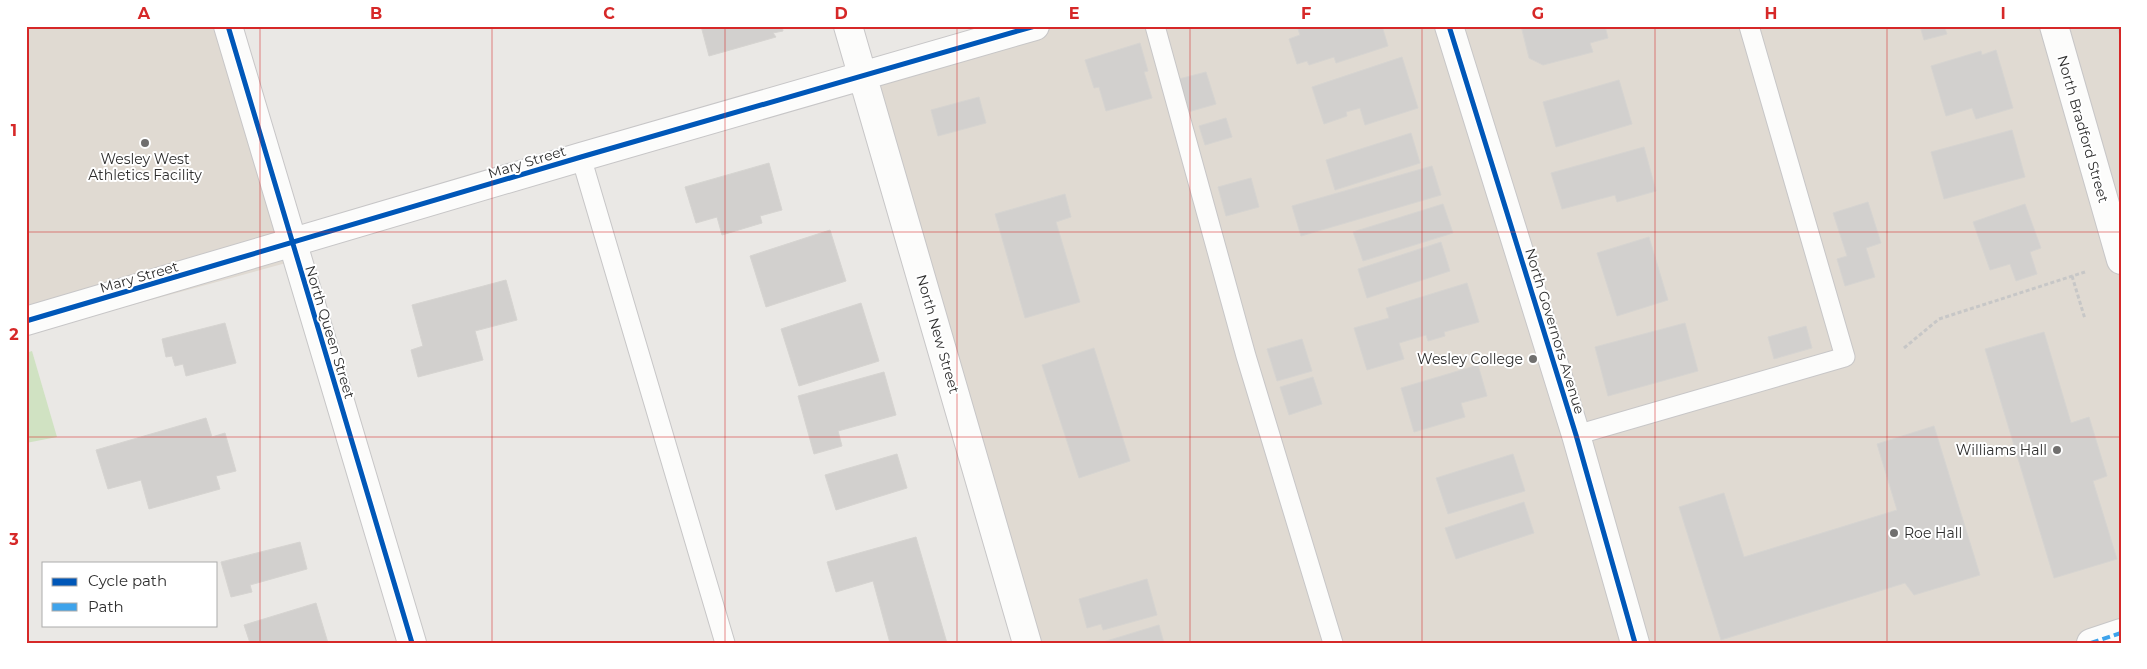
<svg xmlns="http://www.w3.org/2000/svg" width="2147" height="669" viewBox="0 0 2147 669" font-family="Montserrat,sans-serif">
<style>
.education{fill:#e0dad2}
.green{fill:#d0e2c2}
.building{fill:#d2d0ce;stroke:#d6d4d1}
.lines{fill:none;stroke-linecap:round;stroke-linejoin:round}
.lane-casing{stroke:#c7c6c7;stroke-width:21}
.street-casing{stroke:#c7c6c7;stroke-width:30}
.secondary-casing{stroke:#c7c6c7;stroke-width:30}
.path{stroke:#c7c7c7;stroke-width:3;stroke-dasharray:4 2.5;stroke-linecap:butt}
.lane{stroke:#fcfcfb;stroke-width:19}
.street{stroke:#fcfcfb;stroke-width:28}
.secondary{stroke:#fcfcfb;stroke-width:28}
.quiet{stroke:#3ea3eb;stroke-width:4;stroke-dasharray:8 4;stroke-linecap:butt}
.cycleway-casing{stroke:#fff;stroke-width:8}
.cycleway{stroke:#0057b8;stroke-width:5}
.grid{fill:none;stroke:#d62828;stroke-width:1;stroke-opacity:0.55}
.poi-dot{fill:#706f6e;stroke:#fff;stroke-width:2}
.labels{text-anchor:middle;stroke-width:4;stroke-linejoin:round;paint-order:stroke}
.street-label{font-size:14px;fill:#2e2e2e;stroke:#fff}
.poi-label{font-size:14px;fill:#2e2e2e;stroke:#fff;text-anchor:end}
.neatline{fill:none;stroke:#d62828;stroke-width:2}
.grid-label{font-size:16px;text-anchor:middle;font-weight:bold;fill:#d62828}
</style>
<rect width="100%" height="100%" fill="#eae8e5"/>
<!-- education -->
<path class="education" d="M26 26H230L297 260 26 334Z
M1034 26H2121V643H1029L863 76Z"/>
<!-- green -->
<path class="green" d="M32 351 57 437 26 443V353Z"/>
<!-- building -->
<path class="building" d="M701 26H782L783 31 773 33 776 37 709 56Z
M1297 26H1382L1388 46 1336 63 1334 57 1309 65 1307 61 1297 64 1289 39 1300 35Z
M1521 26H1605L1608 38 1590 43 1593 52 1543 65 1529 58Z
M1920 26H1944L1947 34 1924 40Z
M2117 26H2121V40Z
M1140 43 1148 71 1144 72 1152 98 1106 111 1099 87 1094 88 1085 60Z
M1996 50 2013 108 1976 119 1972 108 1946 116 1931 66 1981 51 1982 55Z
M1402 57 1418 108 1365 125 1360 108 1346 112 1347 116 1324 124 1312 87Z
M1206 72 1216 104 1188 112 1179 79Z
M1619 80 1632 124 1556 147 1543 102Z
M979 97 986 123 938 136 931 110Z
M1226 118 1232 137 1205 145 1199 126Z
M2012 130 2025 177 1944 199 1931 152Z
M1411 133 1420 163 1335 190 1326 160Z
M1644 147 1656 191 1617 202 1615 195 1562 209 1551 173Z
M769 163 782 210 760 216 762 223 722 235 717 217 696 223 685 187Z
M1432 166 1441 195 1301 236 1292 206Z
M1251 178 1259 207 1226 216 1218 187Z
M1065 194 1071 217 1056 222 1080 302 1025 318 995 214Z
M1868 202 1881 243 1866 248 1875 277 1845 286 1837 259 1847 256 1833 213Z
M1443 204 1453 233 1363 261 1353 232Z
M2025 204 2041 248 2030 252 2037 274 2016 281 2010 264 1990 270 1973 222Z
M830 230 846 281 766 307 750 256Z
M1649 237 1668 300 1617 316 1597 253Z
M1441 242 1450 271 1367 298 1358 269Z
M506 280 517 320 475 331 483 360 418 377 411 350 423 346 412 305Z
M1467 283 1479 322 1444 332 1445 336 1428 341 1426 335 1399 343 1404 359 1367 370 1354 328 1389 318 1386 308Z
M861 303 879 361 799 386 781 329Z
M225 323 236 363 186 376 183 364 175 366 172 356 166 357 162 339Z
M1685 323 1698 371 1608 396 1595 347Z
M1806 326 1812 348 1774 359 1768 337Z
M2044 332 2071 423 2089 417 2107 476 2093 481 2117 559 2054 578 1985 349Z
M1302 339 1312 371 1277 381 1267 349Z
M1094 348 1130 461 1079 478 1042 365Z
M1478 365 1487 396 1461 403 1465 417 1414 432 1401 388Z
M884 372 896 415 838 431 842 446 814 454 798 396Z
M1313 377 1322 404 1289 415 1280 387Z
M206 418 212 437 225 433 236 471 216 476 220 489 149 509 141 480 108 489 96 450Z
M1934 426 1980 575 1914 595 1905 583 1721 640 1679 507 1724 493 1744 557 1897 510 1877 444Z
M897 454 907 488 836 510 825 475Z
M1513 454 1525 491 1448 514 1436 478Z
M1524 502 1534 533 1456 559 1445 528Z
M916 537 947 643H890L873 581 836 592 827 562Z
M300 542 307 569 250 585 252 592 231 597 221 562Z
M1147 579 1157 615 1103 630 1101 624 1087 628 1079 599Z
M316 603 328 643H250L244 625Z
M1159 625 1164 643H1100Z"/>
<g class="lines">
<defs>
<path id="lane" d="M1155 26 1246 356 1333 643
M581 157 725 643
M1576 435 1845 357 1749 26"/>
<path id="street" d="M228 26 412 643
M848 26 1027 643
M2054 26 2121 260
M26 321 581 157 1035 26
M2091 643 2121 633"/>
<path id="secondary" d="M1449 26 1576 435 1635 643"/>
</defs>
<!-- lane casing -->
<use href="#lane" class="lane-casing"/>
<!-- street casing -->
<use href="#street" class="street-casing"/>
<!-- secondary casing -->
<use href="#secondary" class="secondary-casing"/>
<!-- path -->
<path class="path" d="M2072 276 2085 319
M1904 348 1939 319 2085 272"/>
<!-- lane -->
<use href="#lane" class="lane"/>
<!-- street -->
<use href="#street" class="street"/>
<!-- secondary -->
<use href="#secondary" class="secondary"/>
<!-- quiet -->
<path class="quiet" d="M2091 643 2121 633"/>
<defs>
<path id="cycleway" d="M228 26 412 643
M1449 26 1576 435 1635 643
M26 321 581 157 1035 26"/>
</defs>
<!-- cycleway casing -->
<use href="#cycleway" class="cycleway-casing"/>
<!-- cycleway -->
<use href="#cycleway" class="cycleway"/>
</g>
<!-- grid -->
<path class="grid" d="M260 26V643M492 26V643M725 26V643M957 26V643M1190 26V643M1422 26V643M1655 26V643M1887 26V643M26 232H2121M26 437H2121"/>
<!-- markers -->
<g class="poi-dot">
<circle cx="145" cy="143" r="5"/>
<circle cx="1533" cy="359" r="5"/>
<circle cx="2057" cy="450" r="5"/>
<circle cx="1894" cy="533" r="5"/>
</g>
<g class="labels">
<!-- street labels -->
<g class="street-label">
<text transform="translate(2083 129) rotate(74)" y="5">North Bradford Street</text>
<text transform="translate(527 162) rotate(-17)" y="5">Mary Street</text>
<text transform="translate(139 277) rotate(-16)" y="5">Mary Street</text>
<text transform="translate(1555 331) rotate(73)" y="5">North Governors Avenue</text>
<text transform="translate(330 332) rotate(73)" y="5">North Queen Street</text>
<text transform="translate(938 334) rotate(74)" y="5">North New Street</text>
</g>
<!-- poi labels -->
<g class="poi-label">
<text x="145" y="164" text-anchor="middle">Wesley West<tspan x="145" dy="16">Athletics Facility</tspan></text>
<text x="1523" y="364">Wesley College</text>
<text x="2047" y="455">Williams Hall</text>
<text x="1904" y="538" text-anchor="start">Roe Hall</text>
</g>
</g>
<!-- border -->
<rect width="2147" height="669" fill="none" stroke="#ffffff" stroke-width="55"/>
<!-- legend -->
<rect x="42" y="562" width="175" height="65" fill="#ffffff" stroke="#ababab"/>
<rect x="52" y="578" width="25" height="8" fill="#0057b8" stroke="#ababab"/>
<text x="88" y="586" font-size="15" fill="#2e2e2e">Cycle path</text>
<rect x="52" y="603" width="25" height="8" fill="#3ea3eb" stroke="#ababab"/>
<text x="88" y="612" font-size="15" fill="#2e2e2e">Path</text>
<rect x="28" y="28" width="2092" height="614" class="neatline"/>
<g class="grid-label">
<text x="144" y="19">A</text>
<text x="376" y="19">B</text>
<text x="609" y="19">C</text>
<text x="841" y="19">D</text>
<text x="1074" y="19">E</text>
<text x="1306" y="19">F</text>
<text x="1538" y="19">G</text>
<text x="1771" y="19">H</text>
<text x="2003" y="19">I</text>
<text x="14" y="136">1</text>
<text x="14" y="340">2</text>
<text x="14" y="545">3</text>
</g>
</svg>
